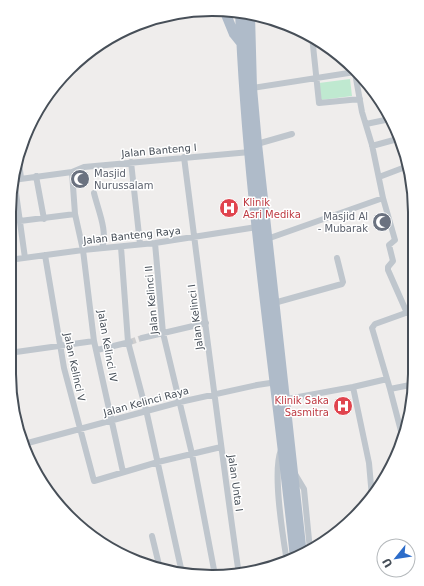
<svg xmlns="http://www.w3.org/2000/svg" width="424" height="586" viewBox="0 0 424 586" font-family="'DejaVu Sans',sans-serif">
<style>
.green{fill:#bfe9d0}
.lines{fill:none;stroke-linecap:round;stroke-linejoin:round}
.minor-tunnel{stroke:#cdcdce;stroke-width:6;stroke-dasharray:6 3;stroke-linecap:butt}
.minor{stroke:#bfc6cd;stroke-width:6}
.primary{stroke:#afbbc9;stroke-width:10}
.labels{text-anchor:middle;stroke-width:3;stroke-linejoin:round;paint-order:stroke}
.street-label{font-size:10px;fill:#474f58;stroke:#fff}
.worship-label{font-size:10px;fill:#5b616d;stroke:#fff;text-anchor:start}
.health-label{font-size:10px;fill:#be3a42;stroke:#fff;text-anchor:start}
.rim{fill:none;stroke:#474f58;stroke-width:2}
</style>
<rect width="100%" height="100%" fill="#efedec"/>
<!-- green -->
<path class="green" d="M350 79 352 96 321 100 319 83Z"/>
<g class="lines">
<!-- minor-tunnel -->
<path class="minor-tunnel" d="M130 342 142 338"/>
<!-- minor -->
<path class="minor" d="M312 36 319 103 360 99
M355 73 362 112 372 145 383 198 395 240 389 245 393 261 388 267V270L407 313
M252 88 355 72
M366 124 390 119
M257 144 292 134
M372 146 401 138
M18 155 21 178
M184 157C202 297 219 436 239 575
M131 162 140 244
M72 172 75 214 83 250 94 341 123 472
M36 176 44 219
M379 177 408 166
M14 179 25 258
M13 180 72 172 84 167 250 152
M94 193C98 210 108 231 102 248
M20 221 75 214
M267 239 383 198
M155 243 163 333 192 454 215 575
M121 247 128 342 147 414 182 573
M45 255 64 368 94 481 158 462 221 447
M9 260 83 250 155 243 257 227
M274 303 342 284 343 282 337 258
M142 338 206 323
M97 350 130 342
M9 353 94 341
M353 387 369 463 372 497
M11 388 24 444
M390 389 415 384
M282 400 353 387 387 379
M402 435 390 389 372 328 375 324 414 310
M24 444 180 402 257 385 277 382
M281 450C272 472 283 537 287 562
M295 474 304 489 310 550
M152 536 160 569"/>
<!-- primary -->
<path class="primary" d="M240 11C247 195 276 376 295 558
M225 12 234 34 242 44
M250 15 252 88 257 144 302 555"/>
</g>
<!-- icons -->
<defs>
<symbol id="mosque-disc" viewBox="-11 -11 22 22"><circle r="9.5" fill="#6b7280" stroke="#fff"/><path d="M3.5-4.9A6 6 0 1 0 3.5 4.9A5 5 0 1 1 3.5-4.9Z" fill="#fff"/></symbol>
<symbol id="hospital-disc" viewBox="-11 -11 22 22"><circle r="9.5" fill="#e0444e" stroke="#fff"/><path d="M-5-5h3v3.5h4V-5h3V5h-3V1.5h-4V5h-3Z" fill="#fff"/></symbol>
</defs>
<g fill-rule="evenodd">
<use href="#mosque-disc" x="69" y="168" width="22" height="22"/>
<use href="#hospital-disc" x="218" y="197" width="22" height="22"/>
<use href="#mosque-disc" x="371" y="211" width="22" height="22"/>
<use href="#hospital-disc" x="332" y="395" width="22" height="22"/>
</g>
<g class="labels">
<!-- street labels -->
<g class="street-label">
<text transform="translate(159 150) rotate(-5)" y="4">Jalan Banteng I</text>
<text transform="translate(132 235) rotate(-6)" y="4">Jalan Banteng Raya</text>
<text transform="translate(151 300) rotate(-95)" y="4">Jalan Kelinci II</text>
<text transform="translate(195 317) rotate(-97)" y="4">Jalan Kelinci I</text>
<text transform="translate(108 346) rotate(80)" y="4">Jalan Kelinci IV</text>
<text transform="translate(75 367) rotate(78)" y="4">Jalan Kelinci V</text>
<text transform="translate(146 401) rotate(-15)" y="4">Jalan Kelinci Raya</text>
<text transform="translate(236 483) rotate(82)" y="4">Jalan Unta I</text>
</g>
<!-- worship labels -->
<g class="worship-label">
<text x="94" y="177">Masjid<tspan x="94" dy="12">Nurussalam</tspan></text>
<text x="368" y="220" text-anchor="end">Masjid Al<tspan x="368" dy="12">- Mubarak</tspan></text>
</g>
<!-- health labels -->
<g class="health-label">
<text x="243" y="206">Klinik<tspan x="243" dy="12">Asri Medika</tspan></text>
<text x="329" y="404" text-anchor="end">Klinik Saka<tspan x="329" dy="12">Sasmitra</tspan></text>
</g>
</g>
<!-- crop -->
<path d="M0 0H424V586H0ZM212 16H212A196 196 0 0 1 408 212V374A196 196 0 0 1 212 570H212A196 196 0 0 1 16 374V212A196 196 0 0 1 212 16Z" fill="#fff" fill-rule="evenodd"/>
<path class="rim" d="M212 16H212A196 196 0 0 1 408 212V374A196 196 0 0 1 212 570H212A196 196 0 0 1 16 374V212A196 196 0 0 1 212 16Z"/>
<!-- north arrow -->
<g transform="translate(396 558) rotate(240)"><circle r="19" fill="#ffffff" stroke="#b5b9bc"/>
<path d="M0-3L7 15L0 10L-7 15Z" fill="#2c6cc9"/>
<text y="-6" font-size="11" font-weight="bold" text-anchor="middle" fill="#474f58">U</text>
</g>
</svg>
